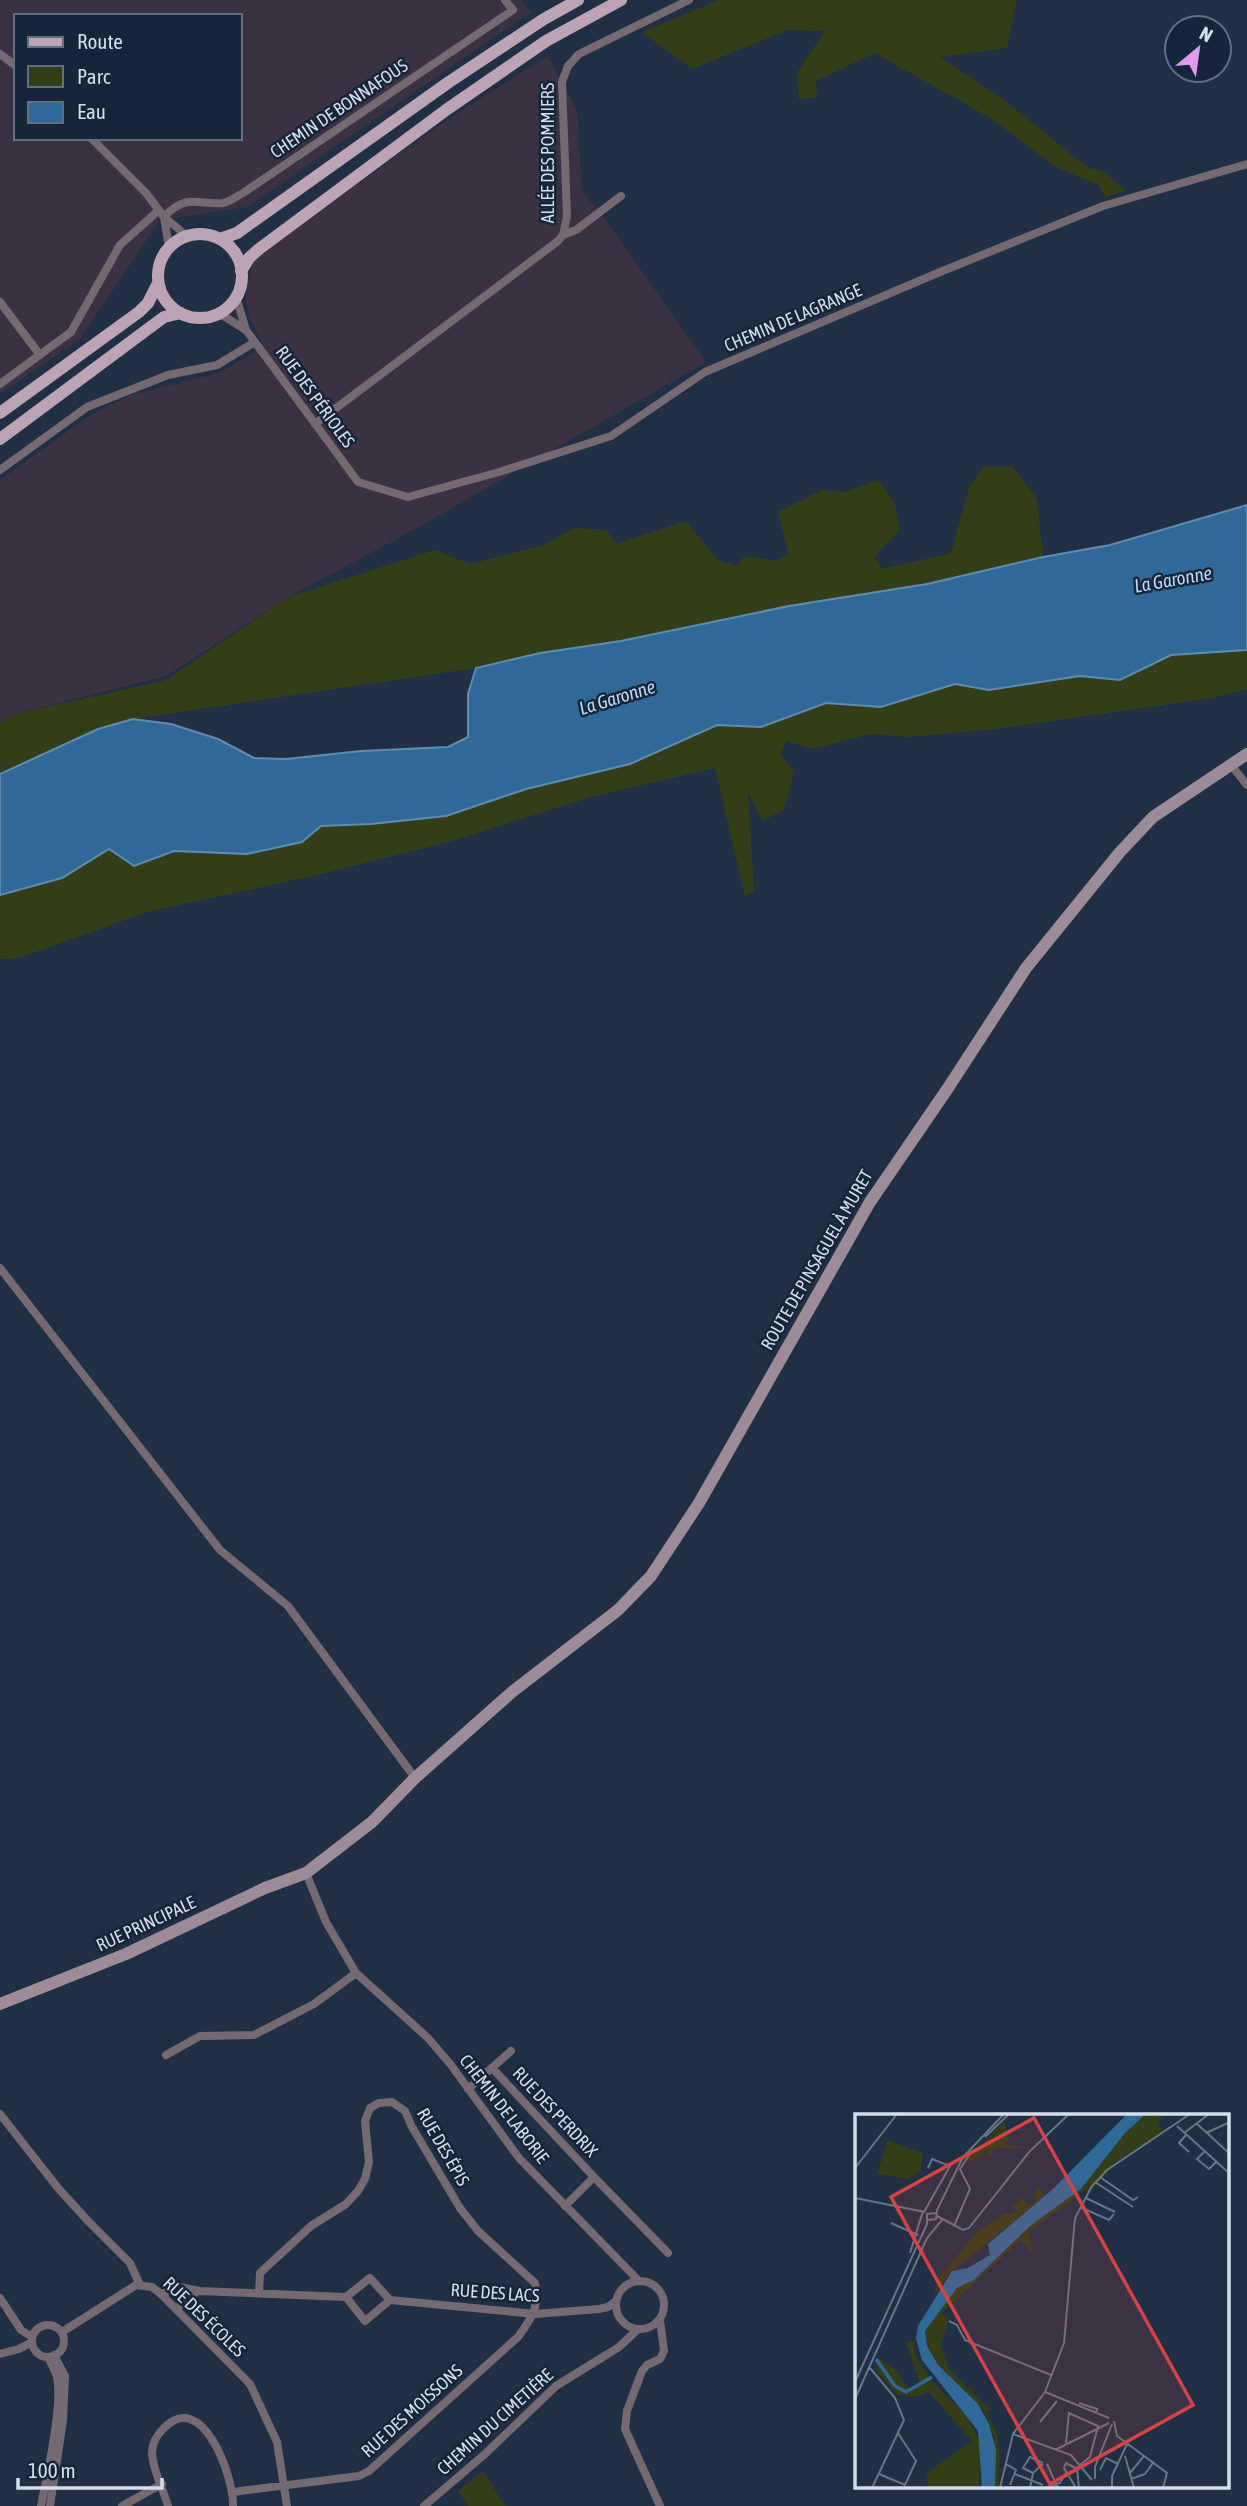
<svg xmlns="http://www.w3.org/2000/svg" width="1247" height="2506" viewBox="0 0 1247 2506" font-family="'Asap Condensed',sans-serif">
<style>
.industrial{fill:#3b3241;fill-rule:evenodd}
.green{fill:#333e18}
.water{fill:#306998;stroke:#618cb1;stroke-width:2}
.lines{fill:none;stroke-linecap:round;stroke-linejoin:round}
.street{stroke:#756a72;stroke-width:8}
.secondary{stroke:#9d8b98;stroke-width:12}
.primary{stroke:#bca4b5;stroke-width:12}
.labels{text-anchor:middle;stroke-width:5;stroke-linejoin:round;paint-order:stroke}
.street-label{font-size:18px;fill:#d4deec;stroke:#162539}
.water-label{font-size:19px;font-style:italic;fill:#bbdaf5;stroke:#162539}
.inset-river{fill:none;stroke:#306998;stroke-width:3.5}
.inset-road{fill:none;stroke:#687587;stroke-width:2}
.view{fill:#d64345;fill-opacity:0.15;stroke:#d64345;stroke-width:3.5}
.inset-edge{fill:none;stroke:#d4deec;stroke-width:3.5}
</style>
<rect width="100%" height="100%" fill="#202f44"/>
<!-- industrial -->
<path class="industrial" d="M0 0H521L531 12 247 207 160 220 80 339 0 394ZM16 16H240V138H16Z
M548 56 577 111 582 191 607 222 706 362 419 527 288 597 166 676 11 715 0 723V480L92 414 131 395 219 373 264 346 249 318 246 295 252 264 267 249 399 154 455 115Z"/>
<!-- green -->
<path class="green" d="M719 0H1017L1007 48 940 57 1004 100 1087 167 1106 173 1126 191 1105 197 1098 185 1056 167 992 119 875 53 816 81 817 97 799 100 797 73 825 31 788 30 692 69 642 32Z
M1012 466 1037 499 1043 557 927 584 789 606 621 641 526 656 476 668 133 719 98 729 0 774V723L11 715 166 680 288 597 435 550 470 564 545 545 574 528 606 530 617 544 686 521 718 560 737 566 744 556 776 561 788 553 778 512 822 490 845 492 878 480 895 503 899 531 874 557 883 569 951 553 969 487 983 467Z
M1247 650V689L1213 698 995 729 909 737 870 734 812 749 787 741 780 754 794 771 784 810 762 821 748 792 754 891 745 896 715 768 591 797 452 841 321 874 147 912 19 958 0 959V895L62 878 109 849 134 866 174 851 247 854 302 842 321 826 371 824 446 816 526 789 630 764 717 725 761 727 826 703 881 707 955 684 989 690 1080 676 1120 680 1171 655Z
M483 2471 505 2506H468L458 2491Z"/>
<!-- water -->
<path class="water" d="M1247 505V650L1171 655 1120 680 1080 676 989 690 955 684 881 707 826 703 761 727 717 725 630 764 526 789 446 816 371 824 321 826 302 842 247 854 174 851 134 866 109 849 62 878 0 895V774L98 729 133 719 171 724 218 739 254 758 286 759 361 751 448 747 468 737V694L476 668 540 653 621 641 789 606 927 584 1043 557 1110 545Z"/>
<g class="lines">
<!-- street -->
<path class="street" d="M0 54 16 66
M91 138 146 193 164 217 187 236
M164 217C186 193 197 205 223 203 229 202 237 196 243 193L513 10 505 0
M164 217 169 247
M563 235 576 230 621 196
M236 297 246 330 358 482 408 497 499 472 611 436 705 372 940 272 1103 206 1247 164
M0 302 40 355
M219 313 246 330
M0 384 71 332 120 245 159 210
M315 424 558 241 563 235 567 216 562 82 568 66 579 54 689 0
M0 470 87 407 168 375 217 365 255 342
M1231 765 1247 785
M0 1268 220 1550 288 1606 415 1778
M306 1873 326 1922 356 1973 428 2038 451 2065 519 2158 639 2281
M166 2055 200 2036 254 2035 314 2004 356 1973
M493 2069 594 2177 565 2206
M468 2089 511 2051
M0 2114 58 2188 88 2221 130 2263 140 2285
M594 2177 668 2253
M616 2305a24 24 0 1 1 48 0a24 24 0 1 1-48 0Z
M161 2294 180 2287 199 2291 346 2297 370 2278 390 2300 535 2314 599 2309 608 2307 616 2301
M346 2297 365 2321 390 2300
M0 2298 21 2330 32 2337
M177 2309 190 2295 199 2291
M660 2320 664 2351 660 2359 647 2365 642 2371 627 2411 625 2429 660 2506
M32 2341a16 16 0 1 1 32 0a16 16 0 1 1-32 0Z
M62 2332 136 2285 152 2287 161 2294 250 2384 277 2442 287 2506
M0 2354 19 2349 32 2342
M233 2492 359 2476 369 2471 518 2337C533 2316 539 2309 535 2283L478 2231 460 2208 412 2127 405 2111 392 2102 379 2103 370 2108 365 2121 369 2162 365 2179 358 2191 346 2204 311 2226 260 2273 259 2293
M41 2506C47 2475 63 2406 57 2377 55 2370 51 2363 48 2357
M50 2506 63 2421 65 2376 54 2355
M122 2506 162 2484
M168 2506C163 2489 153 2471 152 2453 152 2444 156 2436 163 2429 202 2387 234 2477 233 2506
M424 2506 485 2454 556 2386 619 2347 637 2330"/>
<!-- secondary -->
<path class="secondary" d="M0 2004 126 1954 265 1888 306 1873 372 1822 415 1778 512 1692 618 1610 651 1576 699 1503 870 1202 948 1088 1026 968 1120 852 1153 817 1247 754"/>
<!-- primary -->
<path class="primary" d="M158 276a42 42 0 1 1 84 0a42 42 0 1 1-84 0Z
M220 239 237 233 449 82 544 19 578 0
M241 271 249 258 259 249 446 110 546 41 621 0
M0 413 139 312 148 303 158 283
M0 439 164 317 181 313"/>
</g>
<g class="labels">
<!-- street labels -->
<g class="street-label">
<text transform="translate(339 109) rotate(-34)" y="6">CHEMIN DE BONNAFOUS</text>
<text transform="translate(548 153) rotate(-90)" y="6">ALLÉE DES POMMIERS</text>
<text transform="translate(793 318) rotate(-23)" y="6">CHEMIN DE LAGRANGE</text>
<text transform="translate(315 397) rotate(54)" y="6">RUE DES PÉRIOLES</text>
<text transform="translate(817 1260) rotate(-60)" y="6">ROUTE DE PINSAGUEL À MURET</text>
<text transform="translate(146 1924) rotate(-25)" y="6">RUE PRINCIPALE</text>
<text transform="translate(504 2109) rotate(52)" y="6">CHEMIN DE LABORIE</text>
<text transform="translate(555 2112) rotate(47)" y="6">RUE DES PERDRIX</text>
<text transform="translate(443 2147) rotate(60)" y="6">RUE DES ÉPIS</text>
<text transform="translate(495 2293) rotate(4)" y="6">RUE DES LACS</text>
<text transform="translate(204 2317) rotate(44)" y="6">RUE DES ÉCOLES</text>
<text transform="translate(412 2411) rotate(-42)" y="6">RUE DES MOISSONS</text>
<text transform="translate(495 2422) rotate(-42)" y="6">CHEMIN DU CIMETIÈRE</text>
</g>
<!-- water labels -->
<g class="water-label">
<text transform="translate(1173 579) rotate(-10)" y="7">La Garonne</text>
<text transform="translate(617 697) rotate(-17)" y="7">La Garonne</text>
</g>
</g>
<!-- overview -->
<g transform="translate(855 2114)">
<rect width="374" height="374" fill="#202f44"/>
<path d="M291 0H311L303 9 309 18 265 45 233 80 231 76 173 118 178 139 166 126 87 199 94 204 86 232 94 255 135 295 131 297 142 318 145 343 144 374H140L139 323 130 298 83 251 72 232 70 217 102 174 119 166 175 112 226 75 270 19ZM149 7 154 25 148 30 177 34H140L134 44 132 35 120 47 112 46ZM33 26 67 39 66 56 55 65 22 60ZM181 73 191 81 97 157 79 181 83 165 121 119 148 100 161 98 158 93 167 83 173 92 180 86ZM60 227 59 238 75 265 112 302 125 328 124 374H73L72 359 117 327 74 278 61 283 42 281 21 256 23 244 41 256 53 274 60 272 65 268 51 228Z" fill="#333e18"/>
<path d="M272 0H291L270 19 226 75 175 112 119 166 102 174 70 217 72 232 83 251 123 290 134 310 141 336 140 374H127L123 317 67 246 61 225 63 212 97 157 113 154 135 141 133 130 198 75Z" fill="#306998"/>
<path class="inset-river" d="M21 245 40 272 51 278 77 263"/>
<path class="inset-road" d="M341 9 375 40M322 12 375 60M329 19 354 0M351 19 375 8M331 21 324 29 334 38M130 23 154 0M349 38 342 45 354 55 361 48M0 54 42 0M245 63 278 86 283 83M240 68 278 93M0 84 70 98M231 84 260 98M225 93 254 106 259 100M69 98 95 52 77 45 73 54M82 102 108 116 114 114 175 37 214 0M72 106 81 105 82 96 108 43 149 0M36 109 63 121M99 112 115 75 105 55 117 37M55 139 68 97M94 207 102 211 110 226 196 261M15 254 40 284M0 268 72 110V100L81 99M190 278 254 304M0 285 72 124 87 106M224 289 242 295 241 300M259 307 262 322 312 359 308 374M185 308 202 287M158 320 216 341 237 366M211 329 214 299 243 312 235 343 221 354M200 336 254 309M270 342 279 374M151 350 161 356 155 371M192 350 203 374M245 356 251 344 263 350M178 359 168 354 175 343 188 349M275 359 289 342M24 360 50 371 61 347 43 319M160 360 188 371M240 365V353L257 310M276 365 290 360 298 349M192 373 205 369 212 357M17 374 49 306 40 284M145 374 158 320 190 278 209 229 220 104 237 72 252 56 335 0M175 374 178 359 188 350M221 374 209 354 211 349 222 355 224 374M257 374V362L272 330"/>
<path class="view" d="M179 4 338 291 195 370 36 83Z"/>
<rect width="374" height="374" class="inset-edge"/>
</g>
<!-- legend -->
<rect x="14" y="14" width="228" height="126" fill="#162539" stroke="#626f81" stroke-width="2"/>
<rect x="28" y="37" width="35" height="10" fill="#bca4b5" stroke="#626f81" stroke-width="2"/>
<text x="77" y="49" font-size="21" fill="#d4deec">Route</text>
<rect x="28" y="66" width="35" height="21" fill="#333e18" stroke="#626f81" stroke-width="2"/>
<text x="77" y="84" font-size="21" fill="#d4deec">Parc</text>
<rect x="28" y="102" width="35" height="21" fill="#306998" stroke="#626f81" stroke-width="2"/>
<text x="77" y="119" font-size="21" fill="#d4deec">Eau</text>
<!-- north arrow -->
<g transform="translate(1198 49) rotate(29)"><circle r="33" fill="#162539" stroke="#626f81" stroke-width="2"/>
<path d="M0-5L12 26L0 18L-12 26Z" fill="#dd99f4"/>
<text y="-10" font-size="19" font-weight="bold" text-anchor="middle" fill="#d4deec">N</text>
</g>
<!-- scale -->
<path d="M18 2478v10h144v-10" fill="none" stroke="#d4deec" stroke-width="3.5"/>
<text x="28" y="2478" font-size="21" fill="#d4deec" stroke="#162539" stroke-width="5" paint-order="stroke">100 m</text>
</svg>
